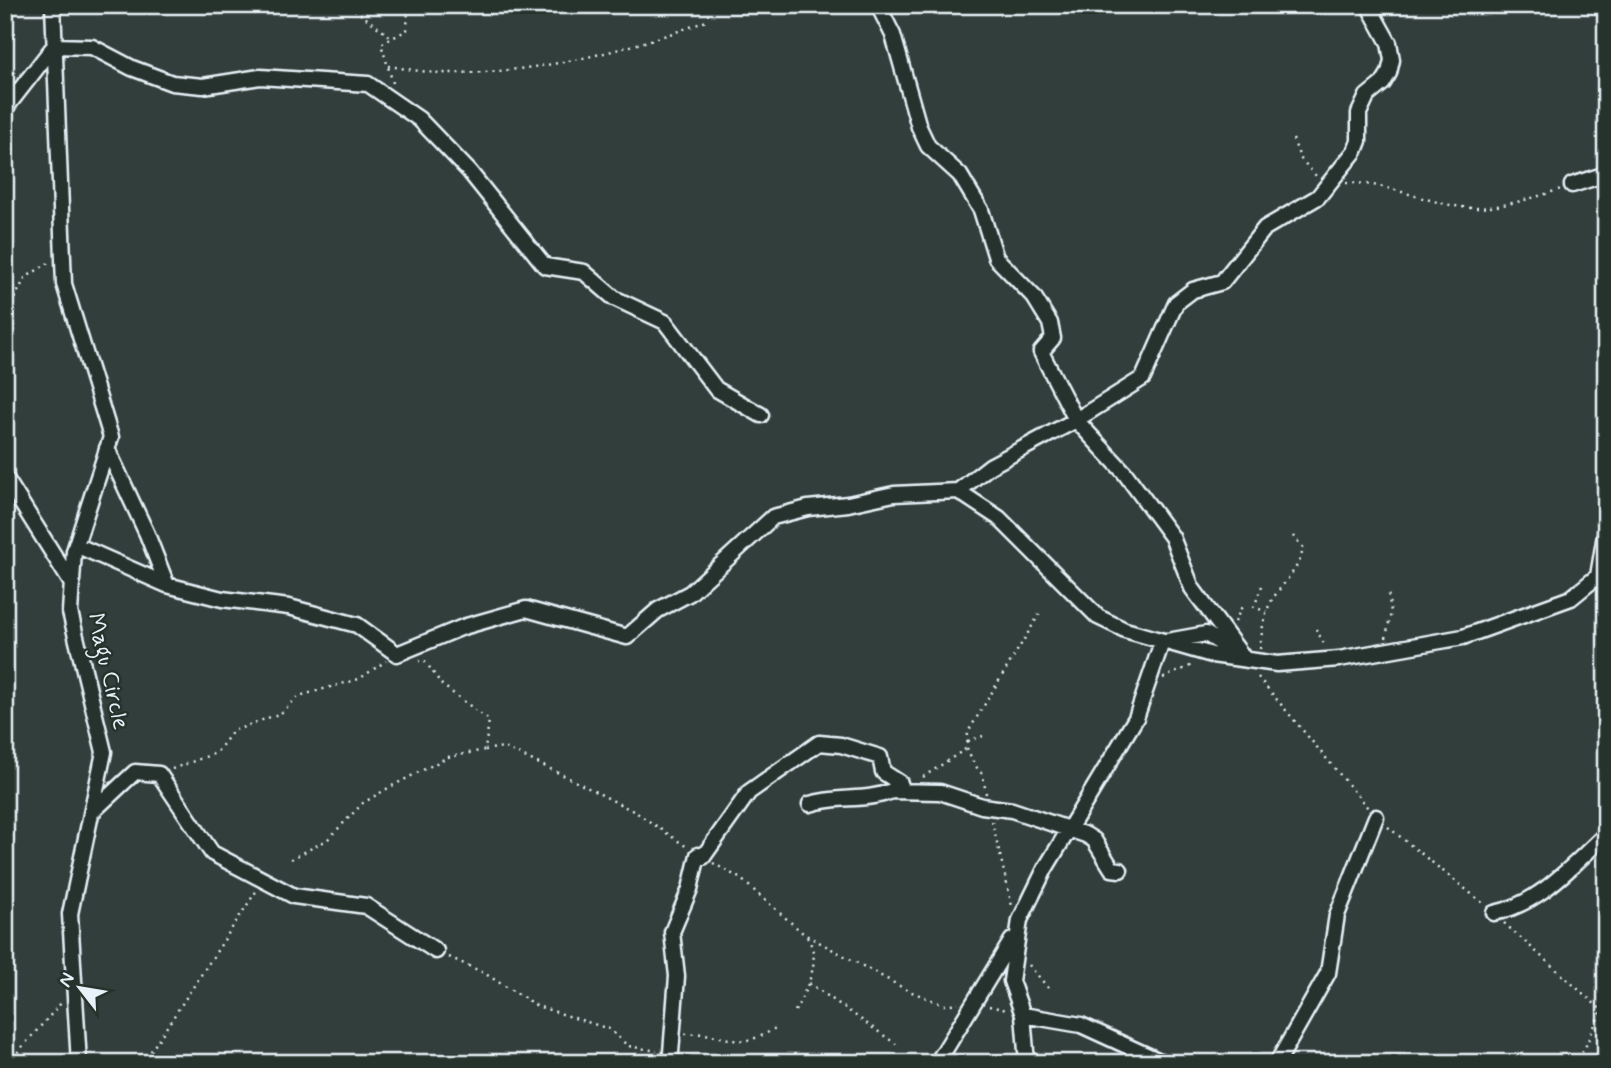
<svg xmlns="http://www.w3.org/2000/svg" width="1611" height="1068" viewBox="0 0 1611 1068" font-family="Mynerve,sans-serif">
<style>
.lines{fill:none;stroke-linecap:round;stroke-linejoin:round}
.minor-casing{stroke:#e8f1f8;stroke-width:19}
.path{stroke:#e8f1f8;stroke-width:2.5;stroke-dasharray:2 5;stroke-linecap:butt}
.minor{stroke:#26332d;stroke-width:14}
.labels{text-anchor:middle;stroke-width:5;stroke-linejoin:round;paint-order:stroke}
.street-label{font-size:24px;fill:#e8f1f8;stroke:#26332d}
</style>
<rect width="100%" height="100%" fill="#323e3b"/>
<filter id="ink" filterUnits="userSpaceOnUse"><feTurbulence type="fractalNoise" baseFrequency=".0143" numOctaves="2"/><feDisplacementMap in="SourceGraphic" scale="14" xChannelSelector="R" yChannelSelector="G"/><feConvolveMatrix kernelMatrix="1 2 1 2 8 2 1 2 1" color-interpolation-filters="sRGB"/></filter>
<g filter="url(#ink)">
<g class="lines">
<defs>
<path id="minor" d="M53 5 64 284 111 437 74 551 70 612 104 752 70 914 79 1063
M878 5 893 35 919 127 928 146 960 175 981 210 996 258 1034 297 1050 323 1053 338 1041 352 1076 420 1124 472 1172 537 1192 588 1243 657
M5 109 54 46 92 47 132 68 172 83 203 86 260 77 368 84 419 119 469 171 545 266 584 272 614 298 665 322 716 389 761 415
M1572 185 1606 174
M107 448 147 534 167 585 222 599 289 607 357 625 397 654 463 627 526 609 627 637 658 610 690 593 773 517 808 508 848 504 894 494 958 491 999 518 1098 617 1125 630 1212 655 1277 664 1339 659 1463 637 1571 598 1598 576 1606 529
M5 477 72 584
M958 491 990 466 1076 420 1143 378 1176 303 1193 290 1222 282 1265 228 1318 197 1355 151 1359 141V113L1367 96 1383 83 1389 73 1392 60 1389 43 1368 5
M76 545 167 585
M810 804C837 795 865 802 892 791
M91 813 135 772 159 774 212 853 294 896 366 906 436 951
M703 857 749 792 819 743 841 745 880 757 883 772 900 783 892 791 940 792 982 806 1012 810 1086 835 1094 840 1112 869 1120 870
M1494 913C1539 904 1573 865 1606 834
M1023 1015 1081 1025 1164 1063
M671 1053 677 976 672 932 690 889 698 855
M937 1063 1012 940
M1027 1063 1023 1015 1011 981 1020 920 1045 869 1136 718 1162 642 1206 634 1233 651
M1277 1063 1328 973 1337 915 1376 817"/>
</defs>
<!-- minor casing -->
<use href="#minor" class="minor-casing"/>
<!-- path -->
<path class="path" d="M349 5 392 38
M388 66C409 69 431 74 452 73 539 73 627 51 709 20
M393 83 381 44 407 30 408 5
M1293 139 1300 158 1317 177
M1346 183C1390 182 1428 205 1472 208 1497 209 1537 197 1561 189
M5 317 25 278 48 263
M1262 586 1254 607 1267 612
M1235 622 1243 604
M1316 629 1325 646
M1386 638 1391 612 1388 592
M1260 649C1262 632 1263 615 1272 600 1283 582 1301 568 1303 547L1290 533
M1258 677 1368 808
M1163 678 1195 664
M968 741 983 736
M485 750 503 747 561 774 637 813 687 847
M172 769 216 753 233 731 281 713 299 696 359 679 386 661
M923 777 967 748
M986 794 983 775 974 764 967 748 968 732 1040 613
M992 821 1012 906
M1388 827 1484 904
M291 859 327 840 363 803 390 787 448 757 485 750 489 720 442 685 425 661H419
M713 863 741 879 804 934 907 990 944 1005 958 1003
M1504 923 1606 1014
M449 957 484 973 537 1006 609 1029 628 1046 657 1051
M1029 965 1049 989
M809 983 896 1044
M989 1006 1007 1010
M795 1011C806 989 824 959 806 936
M685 1034C728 1030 734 1055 777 1027
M837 1057 839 1063
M8 1063 62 1002
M143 1063 257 890
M1573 1063 1584 1050 1601 1011"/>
<!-- minor -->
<use href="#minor" class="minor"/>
</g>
</g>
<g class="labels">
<!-- street labels -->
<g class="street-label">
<text transform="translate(109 671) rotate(77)" y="8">Magu Circle</text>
</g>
</g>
<!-- margin -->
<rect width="1611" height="1068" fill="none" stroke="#26332d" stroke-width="28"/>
<rect x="14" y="14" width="1583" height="1040" fill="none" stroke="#e8f1f8" stroke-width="2.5" filter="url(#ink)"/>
<!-- north arrow -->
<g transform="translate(80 988) rotate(301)" stroke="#26332d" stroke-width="5" paint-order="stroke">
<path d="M0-5L12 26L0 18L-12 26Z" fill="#e8f1f8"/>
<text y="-10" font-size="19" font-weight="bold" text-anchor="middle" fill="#e8f1f8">N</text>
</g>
</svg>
